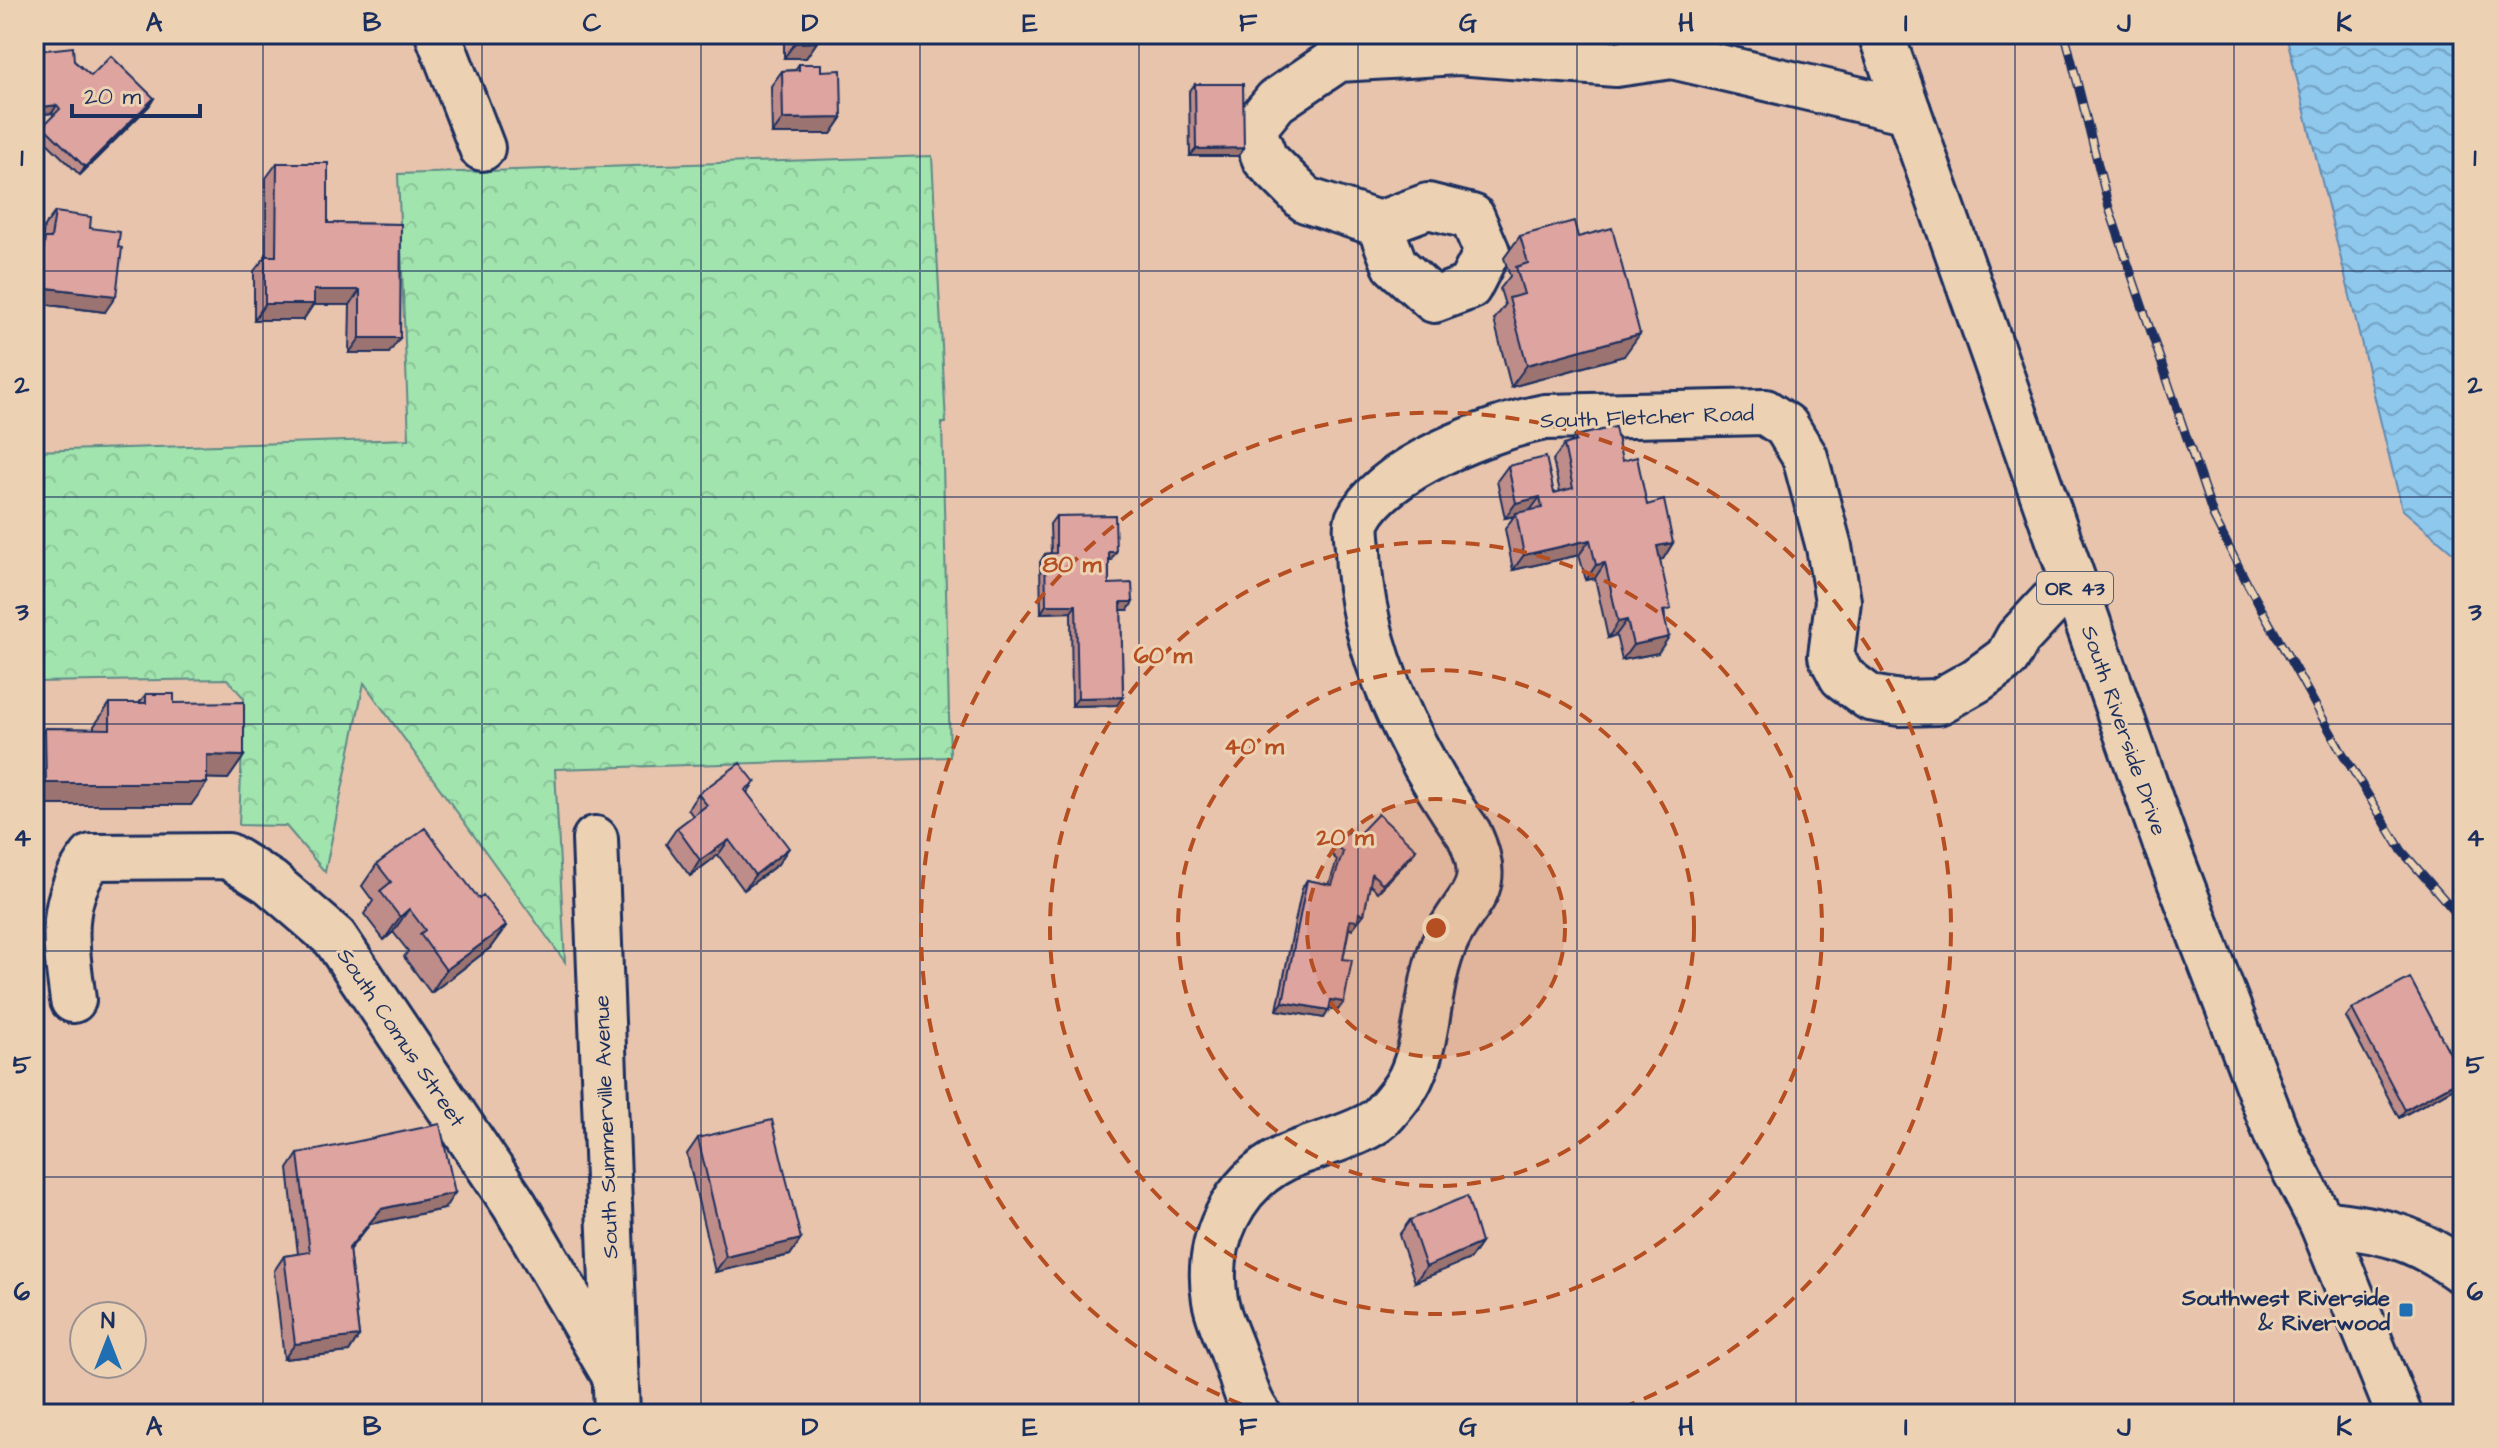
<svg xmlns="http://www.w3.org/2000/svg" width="2497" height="1448" viewBox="0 0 2497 1448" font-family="'Architects Daughter',sans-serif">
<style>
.forest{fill:url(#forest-crowns);stroke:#5e8a86;stroke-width:2}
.water{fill:url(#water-waves);stroke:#608bb4;stroke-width:2}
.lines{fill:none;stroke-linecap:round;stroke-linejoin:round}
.minor-casing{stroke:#1b2f5e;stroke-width:50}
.major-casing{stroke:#1b2f5e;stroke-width:50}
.minor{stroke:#ecd1b3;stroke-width:44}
.major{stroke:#ecd1b3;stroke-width:44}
.rail-casing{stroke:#1b2f5e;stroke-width:9}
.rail{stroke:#ecd1b3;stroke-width:6;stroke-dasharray:18;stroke-linecap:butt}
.wall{fill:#bf8d89;stroke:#1b2f5e;stroke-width:2}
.shaded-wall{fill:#9b736f;stroke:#1b2f5e;stroke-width:2}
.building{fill:#dea49f;stroke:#1b2f5e;stroke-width:2}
.grid{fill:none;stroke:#1b2f5e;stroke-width:2;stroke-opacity:0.55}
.ring{fill:none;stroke:#b54e20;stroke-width:4;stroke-dasharray:14 10}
.poi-dot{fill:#1f6fb2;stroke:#ecd1b3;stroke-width:3}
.labels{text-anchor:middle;stroke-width:6;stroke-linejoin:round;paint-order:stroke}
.shield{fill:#ecd1b3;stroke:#5a6078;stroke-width:2}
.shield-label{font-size:20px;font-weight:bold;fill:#1b2f5e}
.street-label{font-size:22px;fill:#1b2f5e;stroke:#ecd1b3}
.poi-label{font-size:22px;font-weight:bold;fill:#1b2f5e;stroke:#ecd1b3;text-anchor:end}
.centre{fill:#b54e20;stroke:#ecd1b3;stroke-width:4}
.ring-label{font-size:24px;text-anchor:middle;font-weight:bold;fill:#b54e20;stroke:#ecd1b3;stroke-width:6;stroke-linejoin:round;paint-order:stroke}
.neatline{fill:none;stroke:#1b2f5e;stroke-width:3}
.grid-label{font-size:26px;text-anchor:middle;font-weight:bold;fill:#1b2f5e}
</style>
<defs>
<pattern id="forest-crowns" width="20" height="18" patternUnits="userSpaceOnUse" patternTransform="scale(2)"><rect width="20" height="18" fill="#a1e4ae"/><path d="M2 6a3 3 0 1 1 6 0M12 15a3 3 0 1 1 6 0" fill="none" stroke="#8ac498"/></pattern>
<pattern id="water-waves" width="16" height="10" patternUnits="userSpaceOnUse" patternTransform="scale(2)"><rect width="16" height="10" fill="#8ec8ed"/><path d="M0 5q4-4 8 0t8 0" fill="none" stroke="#73a3c3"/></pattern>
</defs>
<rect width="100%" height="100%" fill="#e8c4ad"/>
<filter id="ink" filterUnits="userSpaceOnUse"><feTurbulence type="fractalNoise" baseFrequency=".0125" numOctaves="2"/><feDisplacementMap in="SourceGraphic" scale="16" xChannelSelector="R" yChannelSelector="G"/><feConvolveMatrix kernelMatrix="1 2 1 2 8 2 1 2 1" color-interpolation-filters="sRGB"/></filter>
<g filter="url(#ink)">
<!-- forest -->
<path class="forest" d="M932 156 946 423H942L950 757 555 769 565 962 364 683 325 872 286 826 239 825 244 698 227 679 34 682V451L409 439 398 174Z"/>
<!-- water -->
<path class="water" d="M2286 34H2463V561L2402 509Z"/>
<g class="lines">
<defs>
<path id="minor" d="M438 34 482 148
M1379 224 1428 206 1472 217 1487 252 1469 287 1434 300 1395 265 1379 224 1306 200 1265 159 1253 129 1276 101 1338 59 1458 52 1616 64 1672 56 1908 111
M595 839 617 1414
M73 1000C66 946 57 902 92 857L228 856 270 882 335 938 514 1204 613 1373
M2322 1223C2384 1231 2411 1234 2463 1272
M1258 1414C1246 1399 1242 1376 1235 1358 1229 1339 1218 1319 1215 1300 1205 1243 1232 1184 1285 1158 1310 1146 1368 1134 1384 1114 1393 1104 1404 1091 1410 1079 1430 1037 1426 988 1444 944 1463 897 1497 894 1469 834 1412 753 1360 651 1358 550 1358 542 1355 528 1358 520 1382 468 1493 427 1545 417L1765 412 1786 426 1805 457 1829 547 1838 601 1831 656 1842 677 1870 698 1900 703 1938 702 1977 680 2007 658 2018 638 2072 580"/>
<path id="major" d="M1881 34 2165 842 2278 1138 2322 1223 2399 1414"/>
</defs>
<!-- minor casing -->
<use href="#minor" class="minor-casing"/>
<!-- major casing -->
<use href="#major" class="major-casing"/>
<!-- minor -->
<use href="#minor" class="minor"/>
<!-- major -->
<use href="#major" class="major"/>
<defs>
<path id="rail" d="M2065 34 2109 208 2214 518 2248 585 2340 749 2402 851 2463 921"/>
</defs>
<!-- rail casing -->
<use href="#rail" class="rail-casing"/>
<!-- rail -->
<use href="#rail" class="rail"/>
</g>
<!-- wall -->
<path class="wall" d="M772 34H816L817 42 806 58H784V34Z
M37 51 74 61 91 76 154 98 149 106 80 175 38 134 54 115 52 113 37 115 34 87V54Z
M799 64 821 71 842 118 831 134H772L771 86 782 71 795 70Z
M1195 84 1244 148 1239 156H1190L1189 92Z
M277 163 328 223 401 224 389 353H349L350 305H313L303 320H254V271L266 256V178Z
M55 212 90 228 105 312 34 303 35 253 42 243 44 227Z
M1520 236 1578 237 1624 356 1511 387 1494 320 1505 305 1500 289 1510 276 1504 258Z
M1575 436 1622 461 1647 505 1673 543 1663 559H1660L1665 618 1658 653 1622 660 1616 635 1608 638 1595 578 1586 580 1579 555 1513 570 1505 529 1514 516 1505 518 1497 481 1508 466 1554 493 1560 492 1553 460 1564 445 1570 443Z
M1056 516 1111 560H1109V584L1128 610H1121L1123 697 1117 705 1072 706 1071 612 1041 613 1040 562 1045 554 1051 553 1050 524Z
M146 694 174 703 244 756 228 779 207 778 191 805H34V744L45 728 94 729V726L110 703H139Z
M755 782 747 793 778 864 744 890 718 855 690 876 666 844 677 828 693 816 688 809 698 794Z
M1355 838 1416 849 1411 857 1378 892 1370 885 1364 914 1352 929H1349L1343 959 1338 1010 1329 1008 1324 1018 1277 1010 1302 888 1307 880 1329 885 1337 860 1330 853 1335 845Z
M377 864 479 899 506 926 490 948 431 993 404 957 408 951 393 932 384 940 364 914 373 901 362 886Z
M2352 1009 2463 1078 2457 1086 2399 1118 2346 1017Z
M698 1138 801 1239 790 1255 715 1272 687 1154Z
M298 1154 444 1209 370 1224 349 1250 359 1336 349 1352 284 1359 274 1271 284 1256 298 1254 288 1169Z
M1410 1220 1481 1243 1470 1259 1415 1282 1399 1235Z"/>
<!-- shaded-wall -->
<path class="shaded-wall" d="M817 42 806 58H784L795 43Z
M154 98 149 106 80 175 85 167Z
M57 105 52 113 37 115 42 107Z
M842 118 831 134H772L783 119Z
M1244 148 1239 156H1190L1196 149Z
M39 287 116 296 105 312 34 303V295Z
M314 290H360L350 305H313L303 320H254L265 304Z
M1640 334 1624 356 1511 387 1527 365Z
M360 338H400L389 353H349Z
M1540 497 1529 512 1516 513 1514 516 1505 518 1516 503Z
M1590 540 1579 555 1513 570 1524 555Z
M1673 543 1663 559 1646 562 1657 546Z
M1109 552H1116L1111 560H1103Z
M1605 563 1595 578 1586 580 1596 565Z
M1121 602H1133L1128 610H1115Z
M1046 605H1076L1071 612 1041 613Z
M1627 620 1616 635 1608 638 1618 622Z
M1669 637 1658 653 1622 660 1633 645Z
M1123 697 1117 705 1072 706 1078 698Z
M207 755 244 756 228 779 191 778Z
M46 783H207L191 805H34V800Z
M729 840 718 855 690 876 700 860Z
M789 848 778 864 744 890 755 875Z
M1416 849 1411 857 1378 892 1383 884Z
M409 909 393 932 384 940 400 917Z
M1359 913 1364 914 1352 929 1345 928 1350 920Z
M506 926 490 948 431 993 446 970Z
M1331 1000 1344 1002 1338 1010 1326 1008Z
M1283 1002 1329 1010 1324 1018 1277 1010Z
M2463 1078 2457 1086 2399 1118 2405 1110Z
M455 1193 444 1209 370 1224 338 1263 349 1248 381 1209Z
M801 1239 790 1255 715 1272 726 1257Z
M1481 1243 1470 1259 1415 1282 1426 1267Z
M359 1336 349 1352 284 1359 295 1344Z"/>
<!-- building -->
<path class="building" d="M795 34H816L817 42 795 43Z
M73 47 74 61 91 76 111 56 154 98 85 167 43 126 60 109 57 105 42 107 37 51Z
M799 64H821V71L841 70 842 118 783 119 782 71 799 70Z
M1195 84H1243L1244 148 1196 149Z
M277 163H328V223L401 224 400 338H360V290H314V304H265V256H276Z
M55 212 91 217 90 228 120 232 118 247 122 248 116 296 39 287 45 238H51Z
M1574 221 1578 237 1612 228 1640 334 1527 365 1509 298 1524 294 1516 267 1528 263 1520 236Z
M1615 427 1622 461 1637 457 1647 505 1664 500 1673 543 1657 546 1671 609 1663 611 1669 637 1633 645 1627 620 1618 622 1605 563 1596 565 1590 540 1524 555 1516 513 1542 508 1540 497 1516 503 1508 466 1546 457 1554 493 1573 488 1564 445 1576 441 1575 436Z
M1115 515 1116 552H1109V584L1132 583 1133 602H1121L1123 697 1078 698 1076 605H1046L1045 554 1056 553V516Z
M146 694H174V703L244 702V756L207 755V783H46L45 728 110 729V703H146Z
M740 763 755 782 745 790 789 848 755 875 729 840 700 860 677 828 707 805 698 794Z
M1378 814 1416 849 1383 884 1372 874 1364 914 1359 913 1358 921 1350 920 1343 959 1352 960 1344 1002 1331 1000 1329 1010 1283 1002 1307 880 1332 885 1343 852 1335 845 1349 831 1355 838Z
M425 828 479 899 483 895 506 926 446 970 420 934 425 930 409 909 400 917 380 891 391 882 377 864Z
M2410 978 2463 1078 2405 1110 2352 1009Z
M772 1120 801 1239 726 1257 698 1138Z
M440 1124 455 1193 381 1209 349 1248 359 1336 295 1344 284 1256 310 1252 298 1154Z
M1467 1196 1481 1243 1426 1267 1410 1220Z"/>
</g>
<!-- grid -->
<path class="grid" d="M263 34V1414M482 34V1414M701 34V1414M920 34V1414M1139 34V1414M1358 34V1414M1577 34V1414M1796 34V1414M2015 34V1414M2234 34V1414M34 271H2463M34 497H2463M34 724H2463M34 951H2463M34 1177H2463"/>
<!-- distance rings -->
<circle cx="1436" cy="928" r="129" fill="#b54e20" fill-opacity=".12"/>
<g class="ring">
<circle cx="1436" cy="928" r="129"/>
<circle cx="1436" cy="928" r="258"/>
<circle cx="1436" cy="928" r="386"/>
<path d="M1264 1413A515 515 0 1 1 1608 1413"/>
</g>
<!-- markers -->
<rect class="poi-dot" x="2398" y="1302" width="16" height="16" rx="4"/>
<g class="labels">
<!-- shield labels -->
<rect class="shield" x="2037" y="572" width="76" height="32" rx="6"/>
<g class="shield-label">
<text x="2075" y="595">OR 43</text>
</g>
<!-- street labels -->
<g class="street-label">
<text transform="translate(1647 416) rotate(-2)" y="8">South Fletcher Road</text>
<text transform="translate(2125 730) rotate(71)" y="8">South Riverside Drive</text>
<text transform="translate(402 1037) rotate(56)" y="8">South Comus Street</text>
<text transform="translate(605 1127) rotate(-92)" y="8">South Summerville Avenue</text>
</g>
<!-- poi labels -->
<g class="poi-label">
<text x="2390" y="1305">Southwest Riverside<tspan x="2390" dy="25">&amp; Riverwood</tspan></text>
</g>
</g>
<circle cx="1436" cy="928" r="12" class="centre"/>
<g class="ring-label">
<text x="1072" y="572">80 m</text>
<text x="1163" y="663">60 m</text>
<text x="1254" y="754">40 m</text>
<text x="1345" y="845">20 m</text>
</g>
<!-- margin -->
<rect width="2497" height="1448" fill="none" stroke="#ecd1b3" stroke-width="88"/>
<!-- north arrow -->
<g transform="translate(108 1340)"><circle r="38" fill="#ecd1b3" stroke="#989091" stroke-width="2"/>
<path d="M0-6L14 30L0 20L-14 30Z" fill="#1f6fb2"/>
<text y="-12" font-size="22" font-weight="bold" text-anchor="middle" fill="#1b2f5e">N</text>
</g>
<!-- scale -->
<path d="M72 104v12h128v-12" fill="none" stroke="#1b2f5e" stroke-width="4"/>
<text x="84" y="104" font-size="24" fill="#1b2f5e" stroke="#ecd1b3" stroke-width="6" paint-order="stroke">20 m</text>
<rect x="44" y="44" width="2409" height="1360" class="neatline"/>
<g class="grid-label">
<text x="154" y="31">A</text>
<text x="372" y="31">B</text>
<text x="592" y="31">C</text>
<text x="810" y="31">D</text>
<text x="1030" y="31">E</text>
<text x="1248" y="31">F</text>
<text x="1468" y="31">G</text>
<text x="1686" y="31">H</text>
<text x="1906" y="31">I</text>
<text x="2124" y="31">J</text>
<text x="2344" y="31">K</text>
<text x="22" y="166">1</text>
<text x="2475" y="166">1</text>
<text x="22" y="393">2</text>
<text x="2475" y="393">2</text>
<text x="22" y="620">3</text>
<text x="2475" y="620">3</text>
<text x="22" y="846">4</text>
<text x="2475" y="846">4</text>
<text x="22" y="1073">5</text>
<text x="2475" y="1073">5</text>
<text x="22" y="1300">6</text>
<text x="2475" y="1300">6</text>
<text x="154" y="1435">A</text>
<text x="372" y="1435">B</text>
<text x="592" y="1435">C</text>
<text x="810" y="1435">D</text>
<text x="1030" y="1435">E</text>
<text x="1248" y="1435">F</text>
<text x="1468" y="1435">G</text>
<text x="1686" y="1435">H</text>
<text x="1906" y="1435">I</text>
<text x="2124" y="1435">J</text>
<text x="2344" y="1435">K</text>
</g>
</svg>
